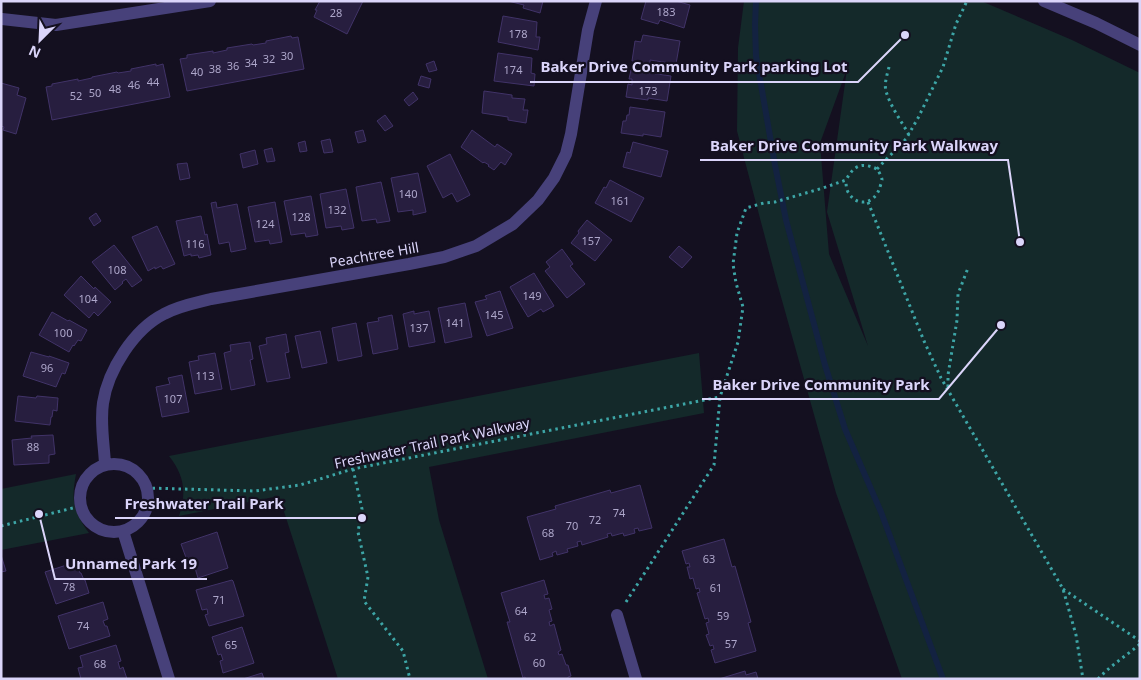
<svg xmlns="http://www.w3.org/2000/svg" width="1141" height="680" viewBox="0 0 1141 680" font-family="'Noto Sans',sans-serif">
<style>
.green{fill:#14292a;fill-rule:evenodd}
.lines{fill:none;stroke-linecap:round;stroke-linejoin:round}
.stream{stroke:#132241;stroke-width:6}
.building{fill:#271e3f;stroke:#413368}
.path{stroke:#3da5a6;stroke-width:3;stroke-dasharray:2.5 4;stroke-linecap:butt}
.minor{stroke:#47417a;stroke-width:12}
.labels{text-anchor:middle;stroke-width:4.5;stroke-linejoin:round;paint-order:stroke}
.number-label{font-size:11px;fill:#aea7cb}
.street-label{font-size:14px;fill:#dbd5fa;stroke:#141020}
.leader{fill:none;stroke:#dbd5fa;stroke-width:2}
.callout-dot{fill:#dbd5fa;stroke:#141020;stroke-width:2}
.callout-label{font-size:15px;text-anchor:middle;font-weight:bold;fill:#dbd5fa;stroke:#141020;stroke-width:4.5;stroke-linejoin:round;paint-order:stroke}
</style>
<rect width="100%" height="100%" fill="#141020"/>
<!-- green -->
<path class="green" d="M744 1H981L1072 40 1140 73V679H902L836 493 776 279 737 131 738 48ZM847 69 827 212 868 346 829 254 820 143Z
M699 353 704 413 429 467 439 520 488 679H338L279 496 179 516C187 492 184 475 169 456Z
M76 474C71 501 73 511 89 533L1 550V489Z"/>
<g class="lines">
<!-- stream -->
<path class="stream" d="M756 1 755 25 756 56 775 165 786 220 825 365 845 429 881 512 943 679"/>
</g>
<!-- building -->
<path class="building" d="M320 1H363L347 34 314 17 317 10H315Z
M508 1H543L540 13 523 8 524 5Z
M646 1H676L690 5 684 28 660 20 658 24 641 19Z
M503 16 537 22 536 37H540L538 50 498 42Z
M643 35 680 41 676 64 650 60V64L632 61 635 41 641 42Z
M291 36 292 38 298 37 304 69 187 91 180 59 187 58V55L213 51V53L227 50V48L252 44 253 45 266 43V41Z
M498 53 532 58 531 73 535 74 534 86 494 81Z
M434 61 437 70 429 72 426 64Z
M156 64V66L163 64 170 97 52 120 46 87 52 86V84L78 79V81L92 78V77L117 72 118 73 131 71V69Z
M631 70 671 76 667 101 648 98V100L626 97 628 84 632 85V79H629Z
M421 76 431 79 429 88 418 85Z
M1 83 19 88 17 95 26 98 16 134 3 130 4 127 1 126Z
M484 91 512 95V98L525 99 523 110H528L526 123 508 120V117L482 113Z
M413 92 418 99 409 106 404 100Z
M630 107 665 112 661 137 643 134V136L621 133 623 121H626L627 115H629Z
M385 115 393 126 385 131 377 121Z
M363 130 366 141 358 143 355 132Z
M472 130 495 147 497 144 512 154 505 165 501 162 494 170 488 166 489 165 484 162 483 163 461 147Z
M330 139 333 152 324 153 321 141Z
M305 141 307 151 300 152 298 143Z
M633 142 668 151 661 177 623 167 627 152 630 153Z
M272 148 275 161 267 162 264 150Z
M255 150 258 164 243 168 240 154Z
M450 154 470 195 457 202 452 193 443 198 427 166Z
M187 163 190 178 180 180 177 164Z
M418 173 426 212 413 215V210L398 212 391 178Z
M610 180 644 198 631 222 595 203 604 187 606 188Z
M381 182 390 221 377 223 376 219 362 221 356 187Z
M346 189 354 228 342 230 341 226 326 228 320 194Z
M311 196 318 235 306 237 305 233 291 235 284 201Z
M216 202 217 208 237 204 246 249 231 252 229 242 219 244 211 203Z
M275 202 282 242 270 244 269 240 255 242 248 207Z
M96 213 101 221 94 226 89 218Z
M201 216 205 235 207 234 211 255 199 258 198 255 191 256V254L184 256 176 221Z
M587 220 612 240 595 261 571 243 579 233 578 231Z
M157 226 175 264 163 269 161 266 155 269V267L148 271 132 237Z
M114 245 142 280 132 287 126 279 122 282 123 283 115 290 92 262Z
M679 246 692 257 682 268 669 257Z
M562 249 573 264 570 266 585 284 567 298 545 271 550 267 546 262Z
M534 273 554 306 543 312 541 309 528 317 510 287Z
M81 276 94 289 95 287 111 302 98 316 94 312 89 318 64 295Z
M500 291 513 328 487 336 475 302 487 299 485 296Z
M465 303 472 337 445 343 438 308Z
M414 311V314L429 311 435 342 409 347 403 314Z
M52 312 68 321 69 320 87 330 81 341 78 340 74 346 73 345 69 352 39 335Z
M392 315 398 349 373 354 367 323 379 321 378 318Z
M356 323 362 356 338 361 332 328Z
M320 331 327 363 302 368 295 336Z
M286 334 289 352 285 353 290 378 267 382 259 346 267 344 266 338Z
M250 342 253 359 250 360 255 385 231 390 224 353 231 351 230 345Z
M31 352 49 357V356L69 363 65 374 62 373 56 387 23 376Z
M215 353 222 389 195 394 189 362 199 360 198 356Z
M182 375 189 412 162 417 156 387 170 384 168 378Z
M18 396 36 398 37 396 58 398 57 411 53 410 52 417H51L50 425 15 421Z
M53 435 55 454 49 455V463L14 465 12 440 32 438 31 436Z
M640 485 652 528 639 531 638 528 634 529 635 533 624 536 623 533 612 536 611 533 607 534 608 537 582 545 581 541 577 542 578 546 567 549 568 552 557 555 556 551 552 553 553 556 540 560 527 517 556 509 555 506 610 490 611 493Z
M217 532 228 568 198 578 195 568 192 569 190 563H188L181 544Z
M724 539 732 567 735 566 751 622 748 623 756 651 715 663 711 650 714 649 713 645 710 646 706 635 709 634 706 623 709 622 708 618 705 619 697 593 700 592 699 588 696 589 693 578 690 579 687 567H690L689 563 686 564 682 551Z
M1 555 6 571 1 572Z
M76 562 80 573H81L84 580H85L89 593 56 604 45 572Z
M232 580 233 581 244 616 209 626 205 615 208 614 207 609 202 610 196 590Z
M544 580 548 594 544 595 545 599 549 598 552 609 549 610 552 621 549 622 550 626 554 624 561 650 558 652 559 655 562 654 566 665H568L571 676 568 677V679H526L525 677 523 678 507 622H510L501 593Z
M103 602 108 619 103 621 105 626H107L110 636 69 649 58 616Z
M242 627 254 663 223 673 220 661 223 660 221 654 218 655 212 637Z
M116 645 121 661 118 662 120 669 123 667 127 679H81L78 668 83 667 80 656Z
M745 671 746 675 756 672 758 679H719Z
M262 673 264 679H243Z"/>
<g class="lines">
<!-- path -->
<path class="path" d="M889 67C887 75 884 84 886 91 890 106 902 122 909 135
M877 169 906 139 918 118 943 67 956 24 967 1
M868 202 924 341 941 378 1063 589 1076 635 1083 679
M948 387V375L957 320 958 294 968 268
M353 469 362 509 358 532 368 577 364 601 403 651 410 679
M146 488 255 491 300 485 353 469 720 397
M1 526 81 506
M1063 589 1140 641
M626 602 714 465 720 397 738 342 743 307 736 283 733 264 737 233 746 208 764 203 775 202 823 188 846 180C854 165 862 162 877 169 879 172 882 177 882 180 882 180 880 187 880 187 875 204 857 208 848 192 846 188 846 184 846 180
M1098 679C1111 665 1126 656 1140 644"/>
<!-- minor -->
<path class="minor" d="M1044 1 1096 23 1140 45
M2 19 56 25 210 1
M80 498a34 34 0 1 1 68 0a34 34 0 1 1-68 0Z
M105 464C104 444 100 423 103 403 108 370 134 329 164 314 178 306 195 303 211 299L409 264 444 257 476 246 513 224 538 200 554 178 566 154 571 134 588 30 596 1
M123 531 169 679
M617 615 636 679"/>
</g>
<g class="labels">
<!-- number labels -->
<g class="number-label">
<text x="666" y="16">183</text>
<text x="336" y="17">28</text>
<text x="518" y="38">178</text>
<text x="287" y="60">30</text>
<text x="269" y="63">32</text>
<text x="251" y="67">34</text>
<text x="233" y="70">36</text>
<text x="215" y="73">38</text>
<text x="513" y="74">174</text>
<text x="197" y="76">40</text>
<text x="153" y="86">44</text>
<text x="134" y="89">46</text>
<text x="115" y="93">48</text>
<text x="648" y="95">173</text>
<text x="95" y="97">50</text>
<text x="76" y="100">52</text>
<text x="408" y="198">140</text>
<text x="620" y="205">161</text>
<text x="337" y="214">132</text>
<text x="301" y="221">128</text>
<text x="265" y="228">124</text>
<text x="591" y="245">157</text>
<text x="195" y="248">116</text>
<text x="117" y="274">108</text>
<text x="532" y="300">149</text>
<text x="88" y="303">104</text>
<text x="494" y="319">145</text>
<text x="455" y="327">141</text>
<text x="419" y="332">137</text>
<text x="63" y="337">100</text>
<text x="47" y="372">96</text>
<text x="205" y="380">113</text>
<text x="173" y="403">107</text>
<text x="33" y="451">88</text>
<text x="619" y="517">74</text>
<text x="595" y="524">72</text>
<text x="572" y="530">70</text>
<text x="548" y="537">68</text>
<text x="709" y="563">63</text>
<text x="69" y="591">78</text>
<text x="716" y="592">61</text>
<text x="219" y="604">71</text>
<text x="521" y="615">64</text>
<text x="723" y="620">59</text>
<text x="83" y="630">74</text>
<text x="530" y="641">62</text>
<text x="731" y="648">57</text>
<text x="231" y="649">65</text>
<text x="539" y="667">60</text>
<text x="100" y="668">68</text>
</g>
<!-- street labels -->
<g class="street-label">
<text transform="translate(374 255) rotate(-10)" y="5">Peachtree Hill</text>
<text transform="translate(432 443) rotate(-12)" y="5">Freshwater Trail Park Walkway</text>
</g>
</g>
<!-- callouts -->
<path class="leader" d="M905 35L858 82H530M1020 242L1008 160H700M1001 325L939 399H702M362 518L294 518H115M39 514L55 579H207"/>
<g class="callout-dot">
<circle cx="905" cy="35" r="5"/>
<circle cx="1020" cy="242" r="5"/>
<circle cx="1001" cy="325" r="5"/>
<circle cx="362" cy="518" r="5"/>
<circle cx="39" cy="514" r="5"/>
</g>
<g class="callout-label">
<text x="694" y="72">Baker Drive Community Park parking Lot</text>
<text x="854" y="151">Baker Drive Community Park Walkway</text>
<text x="821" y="390">Baker Drive Community Park</text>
<text x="204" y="509">Freshwater Trail Park</text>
<text x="131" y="569">Unnamed Park 19</text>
</g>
<!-- border -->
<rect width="1141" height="680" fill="none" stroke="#dbd5fa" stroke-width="5"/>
<!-- north arrow -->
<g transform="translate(40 40) rotate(204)" stroke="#141020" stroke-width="4" paint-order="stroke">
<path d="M0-4L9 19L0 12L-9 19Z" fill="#dbd5fa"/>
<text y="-8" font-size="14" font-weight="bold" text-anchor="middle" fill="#dbd5fa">N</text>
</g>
</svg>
